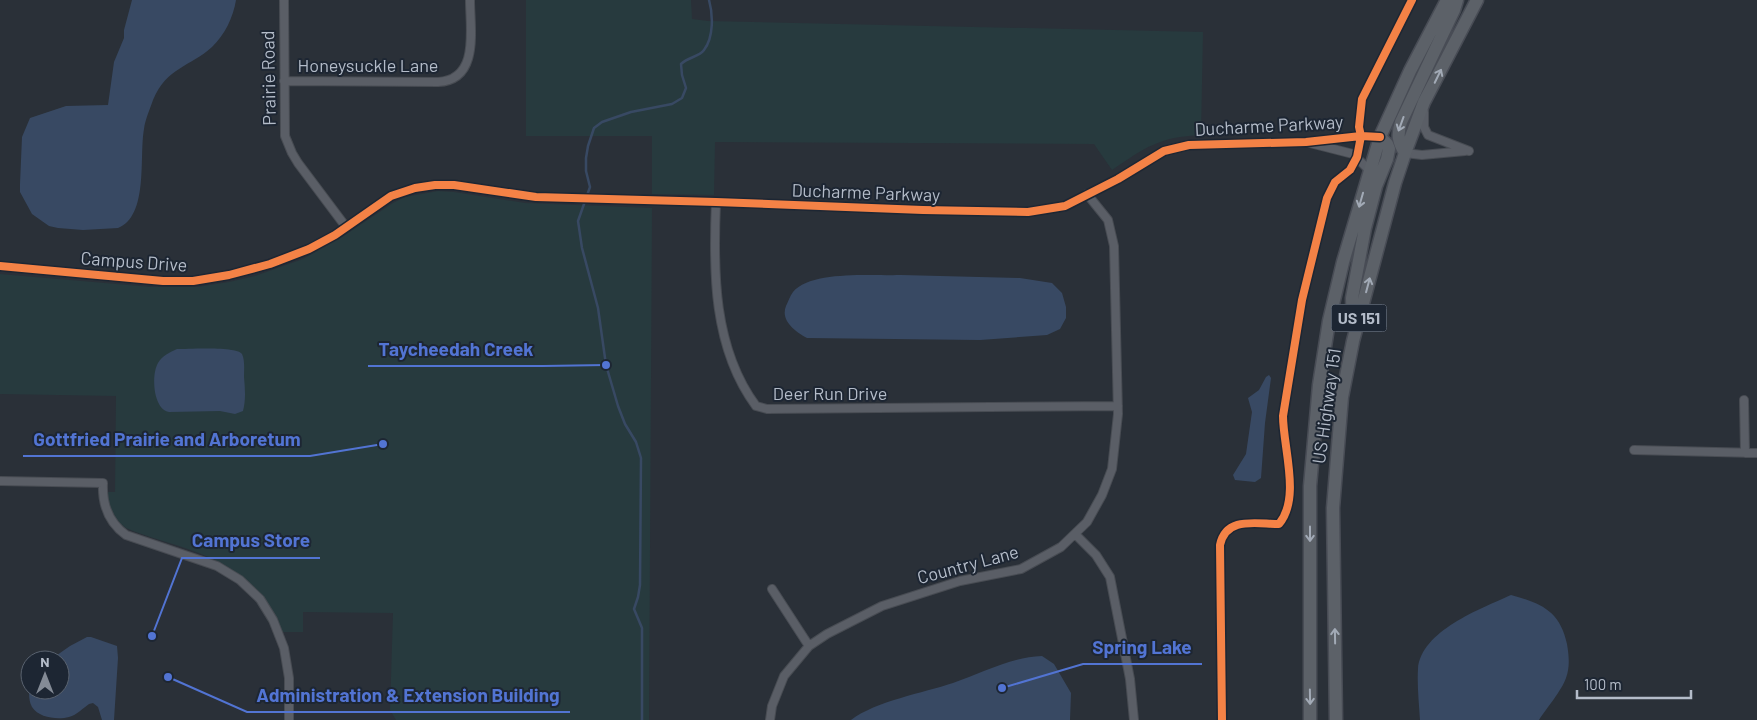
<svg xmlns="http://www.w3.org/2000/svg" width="1757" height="720" viewBox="0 0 1757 720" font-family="Barlow,sans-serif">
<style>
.green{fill:#273a3e}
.water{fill:#384963}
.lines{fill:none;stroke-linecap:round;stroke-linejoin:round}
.stream{stroke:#384963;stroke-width:2.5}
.street-casing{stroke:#484c53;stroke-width:10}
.primary-casing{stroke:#484c55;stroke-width:15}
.street{stroke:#5a5e66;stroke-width:8}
.primary{stroke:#5c6168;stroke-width:12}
.cycleway-casing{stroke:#1d2633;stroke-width:11}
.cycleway{stroke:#f48246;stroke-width:8}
.oneway{stroke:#a2aab6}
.labels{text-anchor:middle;stroke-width:4;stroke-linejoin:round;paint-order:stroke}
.shield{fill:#1d2633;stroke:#878f9c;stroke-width:1}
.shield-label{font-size:16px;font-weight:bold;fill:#b4bcc9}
.street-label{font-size:18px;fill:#b4bcc9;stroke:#1d2633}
.leader{fill:none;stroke:#5274d3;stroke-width:2}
.callout-dot{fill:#5274d3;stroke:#1d2633;stroke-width:2}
.callout-label{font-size:19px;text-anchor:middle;font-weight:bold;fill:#5274d3;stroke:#1d2633;stroke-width:4;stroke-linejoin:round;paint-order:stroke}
</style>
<rect width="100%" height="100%" fill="#2a3038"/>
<!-- green -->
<path class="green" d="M526 0H691L692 19 708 21 1203 32 1201 135C1159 137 1146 147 1112 170L1094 144 715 142 714 195 652 194V136H526Z
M438 191 454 192 525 203 652 208 649 720H396L390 710 393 613 303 612V632H282C274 619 267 604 257 592 225 552 171 547 126 528 113 519 108 508 107 492H115L116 396 0 394V274L151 287H197L229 282 255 276 303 259 342 237 393 203 405 197Z"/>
<!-- water -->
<path class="water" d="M132 0H236C233 18 225 34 212 47 190 67 167 67 153 100 150 109 145 120 144 129 139 156 149 216 118 228L83 230 58 228 49 226 32 214 20 192V184L22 137 30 118 66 106 108 105 114 62 124 38V30Z
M901 275 1020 278 1052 283 1062 293 1066 307V318L1060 329 1047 335 980 340 807 338C796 332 780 321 786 306 788 302 790 296 793 292 811 270 873 276 901 275Z
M177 349C188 349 237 346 242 354 245 360 244 370 244 377 245 388 246 400 243 411L235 414 220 411 169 412C153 409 151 375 158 363 162 356 170 352 177 349Z
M1269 375 1271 378 1265 423 1261 478 1255 482 1235 480 1233 475 1246 454 1252 412 1248 398 1259 390 1266 377Z
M1511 595C1541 603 1560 611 1567 644 1569 656 1570 667 1566 678 1562 690 1546 709 1539 720H1420C1419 703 1417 686 1418 669 1421 631 1480 609 1511 595Z
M87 637H91L117 646 118 658 114 720H102L98 707 93 703 89 704C83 708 77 715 69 717 58 720 39 718 32 707 28 700 29 690 30 683V690H60V660H50L70 646Z
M1042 656 1054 664 1071 693 1070 720H851C876 701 923 693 953 683 982 673 1011 657 1042 656Z"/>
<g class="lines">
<!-- stream -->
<path class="stream" d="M642 720V628L634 609 638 597 640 585 641 458 636 442 625 424 618 406 606 365 598 308 582 248 578 221 590 187 586 171V158L588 146 594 128 602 122 631 112 672 104 682 98 686 88 682 75 681 64C688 57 699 57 704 50 714 37 713 14 709 0"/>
<defs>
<path id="street" d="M284 0 285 136 292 153 298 163 346 227
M284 81 438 82C480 80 470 29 470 0
M1424 112V127L1428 135 1469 151
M1310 143 1353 154 1370 171
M1405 153 1422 155 1465 151
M716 202C713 271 713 348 756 406L767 409 1118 406
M0 266 163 281H193L229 275 270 264 309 249 335 235 391 196 415 188 435 185H454L536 197 716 202 923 210 1028 212 1065 206 1118 179 1164 151 1189 145 1306 142 1361 136 1380 137
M1744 400 1745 453
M1634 450 1757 453
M0 481 103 483C102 504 108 522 126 535L217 566 240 580 260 599 273 620 284 648 289 678V720
M1075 534 1096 555 1110 577 1130 679 1134 720
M772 589 809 646
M770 720 772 706 784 676 809 646 827 634 882 606 960 581 1021 569 1061 547 1087 522 1102 495 1112 469 1118 414 1114 246 1108 220 1087 194"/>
<path id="primary" d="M1405 153C1398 141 1397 135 1401 122L1454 10 1457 0
M1353 326 1352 298 1365 228 1376 186 1387 159 1389 149 1387 144 1380 137
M1310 720V486L1319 385 1329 321 1343 262 1380 137 1410 71 1447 0
M1336 720 1333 508 1342 397 1353 341 1395 183 1405 153 1424 102 1477 0"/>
</defs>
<!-- street casing -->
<use href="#street" class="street-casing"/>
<!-- primary casing -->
<use href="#primary" class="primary-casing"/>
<!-- street -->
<use href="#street" class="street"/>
<!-- primary -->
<use href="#primary" class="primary"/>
<defs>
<path id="cycleway" d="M0 266 163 281H193L229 275 270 264 309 249 335 235 391 196 415 188 435 185H454L536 197 716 202 923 210 1028 212 1065 206 1118 179 1164 151 1189 145 1306 142 1361 136 1380 137
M1222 720 1220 545C1226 516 1256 524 1279 524 1301 498 1283 447 1283 416L1302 300 1327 198 1335 182 1350 170 1357 157 1361 136 1359 127 1362 99 1412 0"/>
</defs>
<!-- cycleway casing -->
<use href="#cycleway" class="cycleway-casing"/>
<!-- cycleway -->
<use href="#cycleway" class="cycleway"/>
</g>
<!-- one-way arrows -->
<defs><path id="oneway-shaft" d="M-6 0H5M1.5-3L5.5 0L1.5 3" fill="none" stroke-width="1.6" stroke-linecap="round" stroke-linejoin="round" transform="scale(1.25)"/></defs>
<g class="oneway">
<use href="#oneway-shaft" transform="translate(1438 76) rotate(-64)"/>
<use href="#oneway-shaft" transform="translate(1401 124) rotate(110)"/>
<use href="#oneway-shaft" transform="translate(1361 200) rotate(106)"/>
<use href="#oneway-shaft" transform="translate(1368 285) rotate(-75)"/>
<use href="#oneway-shaft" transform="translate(1310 534) rotate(90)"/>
<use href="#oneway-shaft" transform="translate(1335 636) rotate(-91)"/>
<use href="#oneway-shaft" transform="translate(1310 697) rotate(89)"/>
</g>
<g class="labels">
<!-- shield labels -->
<rect class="shield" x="1331.5" y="304.5" width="55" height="27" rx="4"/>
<g class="shield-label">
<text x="1359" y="324">US 151</text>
</g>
<!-- street labels -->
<g class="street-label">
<text x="368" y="72">Honeysuckle Lane</text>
<text transform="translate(269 78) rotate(-91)" y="6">Prairie Road</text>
<text transform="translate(1269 126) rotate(-3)" y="6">Ducharme Parkway</text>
<text transform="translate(866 193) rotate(2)" y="6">Ducharme Parkway</text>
<text transform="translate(134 262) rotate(4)" y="6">Campus Drive</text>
<text x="830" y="400">Deer Run Drive</text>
<text transform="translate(1327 406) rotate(-82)" y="6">US Highway 151</text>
<text transform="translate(968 565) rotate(-15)" y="6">Country Lane</text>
</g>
</g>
<!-- callouts -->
<path class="leader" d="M606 365L543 366H368M383 444L310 456H23M152 636L182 558H320M1002 688L1083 664H1202M168 677L247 712H570"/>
<g class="callout-dot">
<circle cx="606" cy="365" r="5"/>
<circle cx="383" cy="444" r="5"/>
<circle cx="152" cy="636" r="5"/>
<circle cx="1002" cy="688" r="5"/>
<circle cx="168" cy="677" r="5"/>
</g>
<g class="callout-label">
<text x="456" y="356">Taycheedah Creek</text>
<text x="167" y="446">Gottfried Prairie and Arboretum</text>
<text x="251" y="547">Campus Store</text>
<text x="1142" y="654">Spring Lake</text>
<text x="408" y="702">Administration &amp; Extension Building</text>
</g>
<!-- north arrow -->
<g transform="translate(45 675)"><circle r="24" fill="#1d2633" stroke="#59626f"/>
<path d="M0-4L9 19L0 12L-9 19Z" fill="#848b96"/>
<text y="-8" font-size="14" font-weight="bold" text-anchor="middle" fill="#b4bcc9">N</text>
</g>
<!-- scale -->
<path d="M1577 690v8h114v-8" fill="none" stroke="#b4bcc9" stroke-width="2.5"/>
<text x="1584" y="690" font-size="15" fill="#b4bcc9" stroke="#1d2633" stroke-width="4" paint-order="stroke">100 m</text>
</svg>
